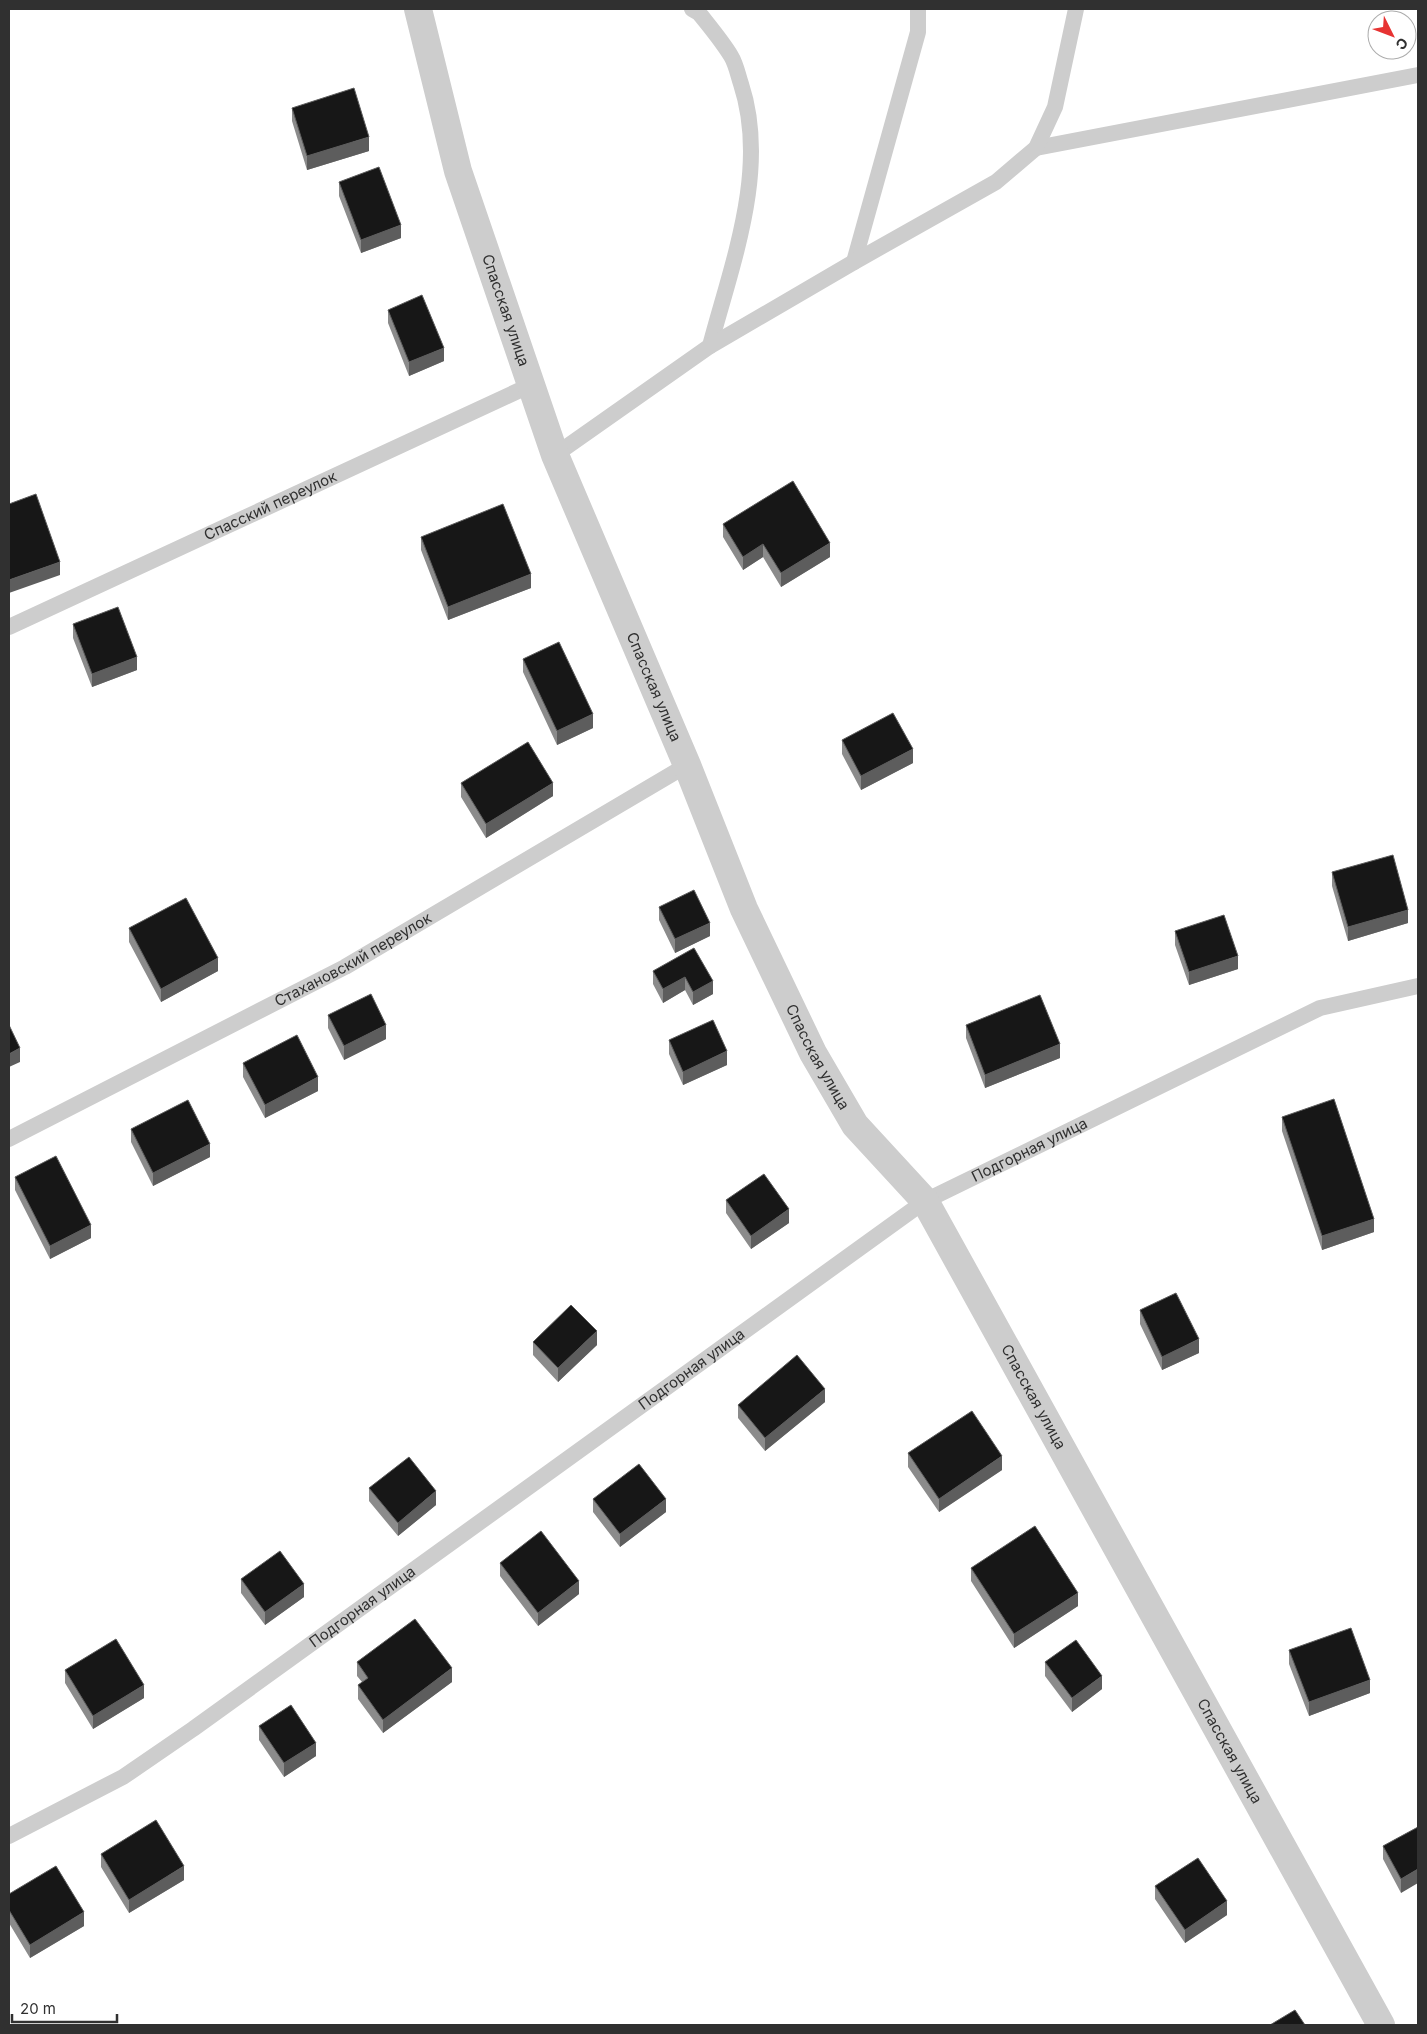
<svg xmlns="http://www.w3.org/2000/svg" width="1427" height="2034" viewBox="0 0 1427 2034" font-family="Inter,sans-serif">
<style>
.lines{fill:none;stroke-linecap:round;stroke-linejoin:round}
.lane{stroke:#cdcdcd;stroke-width:16}
.street{stroke:#cdcdcd;stroke-width:28}
.wall{fill:#8b8b8b}
.shaded-wall{fill:#5d5d5d}
.building{fill:#171717;stroke:#5d5d5d}
.labels{text-anchor:middle;stroke-width:5;stroke-linejoin:round;paint-order:stroke}
.street-label{font-size:15px;fill:#303030;stroke:#fff}
</style>
<rect width="100%" height="100%" fill="#fff"/>
<g class="lines">
<!-- lane -->
<g class="lane">
<path d="M692 9 699 13C710 27 722 41 731 56 736 64 738 75 741 84 769 169 732 263 710 346"/>
<path d="M1036 148 1418 75"/>
<path d="M854 262 918 32V9"/>
<path d="M555 455 710 346 854 262 996 182 1036 148 1055 107 1076 9"/>
<path id="s1" d="M9 627 531 385"/>
<path id="s2" d="M9 1139 345 967 687 765"/>
<path id="s3" d="M9 1836 123 1777 193 1729 925 1201 1320 1008 1418 986"/>
</g>
<!-- street -->
<path class="street" id="s4" d="M418 9 458 171 555 455 687 765 744 909 813 1053 855 1125 925 1201 1381 2025"/>
</g>
<!-- wall -->
<path class="wall" d="M292 108 369 151 307 170 292 121Z
M339 182 401 238 361 253 339 196Z
M388 310 444 361 409 376 388 323Z
M723 524 830 557 781 587 763 557 743 570 723 537Z
M421 537 531 588 448 620 421 550Z
M73 624 137 670 92 687 73 638Z
M523 659 593 728 557 745 523 672Z
M842 740 913 763 861 790 842 754Z
M461 783 553 796 486 838 461 797Z
M1332 872 1408 923 1348 941 1332 886Z
M659 907 710 936 675 953 659 920Z
M129 928 218 971 161 1002 129 942Z
M1175 931 1238 969 1189 985 1175 945Z
M653 971 713 981V994L693 1005 685 990 663 1003 653 984Z
M328 1015 386 1039 344 1060 328 1028Z
M966 1025 1060 1058 985 1088 966 1038Z
M669 1040 727 1065 683 1085 669 1054Z
M243 1063 318 1091 265 1118 243 1077Z
M1282 1117 1374 1232 1322 1250 1282 1131Z
M131 1129 210 1157 153 1186 131 1142Z
M15 1177 91 1238 50 1259 15 1190Z
M726 1200 789 1223 751 1249 726 1213Z
M1140 1310 1199 1353 1162 1370 1140 1324Z
M533 1342 597 1345 558 1382 533 1355Z
M825 1402 765 1451 738 1418V1405Z
M908 1453 1002 1470 939 1512 908 1467Z
M369 1488 436 1505 398 1536 369 1501Z
M593 1499 666 1512 620 1547 593 1512Z
M500 1563 579 1594 538 1626 500 1576Z
M971 1568 1078 1606 1014 1648 971 1581Z
M241 1579 304 1597 265 1625 241 1593Z
M1289 1650 1370 1693 1309 1716 1289 1664Z
M357 1662 452 1682 383 1733 358 1699V1685L362 1682 357 1676Z
M1045 1662 1102 1689 1072 1712 1045 1676Z
M65 1670 144 1698 93 1729 65 1683Z
M259 1726 316 1756 284 1777 259 1740Z
M1418 1827 1401 1893 1383 1859V1846Z
M101 1854 184 1880 129 1913 101 1867Z
M1155 1886 1227 1915 1185 1943 1155 1899Z
M9 1894 84 1926 30 1958 9 1923Z"/>
<!-- shaded-wall -->
<path class="shaded-wall" d="M369 137V151L307 170V156Z
M401 225V238L361 253V240Z
M444 348V361L409 376V362Z
M830 543V557L781 587V573Z
M763 544V557L743 570V557Z
M60 562V575L9 593V580Z
M531 574V588L448 620V607Z
M137 657V670L92 687V674Z
M593 714V728L557 745V731Z
M913 749V763L861 790V776Z
M553 783V796L486 838V824Z
M1408 910V923L1348 941V927Z
M710 923V936L675 953V939Z
M1238 956V969L1189 985V972Z
M218 958V971L161 1002V989Z
M685 977V990L663 1003V989Z
M713 981V994L693 1005V992Z
M386 1025V1039L344 1060V1046Z
M1060 1044V1058L985 1088V1075Z
M20 1048V1062L9 1067V1054Z
M727 1051V1065L683 1085V1072Z
M318 1077V1091L265 1118V1105Z
M210 1144V1157L153 1186V1173Z
M789 1209V1223L751 1249V1236Z
M1374 1219V1232L1322 1250V1236Z
M91 1225V1238L50 1259V1246Z
M597 1331V1345L558 1382V1368Z
M1199 1339V1353L1162 1370V1357Z
M825 1389V1402L765 1451V1438Z
M1002 1456V1470L939 1512V1499Z
M436 1491V1505L398 1536V1523Z
M666 1499V1512L620 1547V1534Z
M579 1581V1594L538 1626V1613Z
M304 1584V1597L265 1625V1612Z
M1078 1593V1606L1014 1648V1634Z
M452 1668V1682L383 1733V1720Z
M1102 1676V1689L1072 1712V1698Z
M1370 1680V1693L1309 1716V1702Z
M144 1685V1698L93 1729V1716Z
M316 1743V1756L284 1777V1763Z
M10 1757V1771H9V1758Z
M184 1866V1880L129 1913V1900Z
M1418 1869V1883L1401 1893V1879Z
M1227 1901V1915L1185 1943V1930Z
M84 1912V1926L30 1958V1945Z"/>
<!-- building -->
<path class="building" d="M354 88 369 137 307 156 292 108Z
M379 167 401 225 361 240 339 182Z
M422 295 444 348 409 362 388 310Z
M793 481 830 543 781 573 763 544 743 557 723 524Z
M36 494 60 562 9 580V504Z
M503 504 531 574 448 607 421 537Z
M118 607 137 657 92 674 73 624Z
M559 642 593 714 557 731 523 659Z
M893 713 913 749 861 776 842 740Z
M528 742 553 783 486 824 461 783Z
M1393 855 1408 910 1348 927 1332 872Z
M694 890 710 923 675 939 659 907Z
M186 898 218 958 161 989 129 928Z
M1224 915 1238 956 1189 972 1175 931Z
M694 948 713 981 693 992 685 977 663 989 653 971Z
M371 994 386 1025 344 1046 328 1015Z
M1040 995 1060 1044 985 1075 966 1025Z
M713 1020 727 1051 683 1072 669 1040Z
M9 1025 20 1048 9 1054Z
M297 1035 318 1077 265 1105 243 1063Z
M1334 1099 1374 1219 1322 1236 1282 1117Z
M188 1100 210 1144 153 1173 131 1129Z
M56 1156 91 1225 50 1246 15 1177Z
M764 1174 789 1209 751 1236 726 1200Z
M1176 1293 1199 1339 1162 1357 1140 1310Z
M571 1305 597 1331 558 1368 533 1342Z
M797 1355 825 1389 765 1438 738 1405Z
M972 1411 1002 1456 939 1499 908 1453Z
M409 1457 436 1491 398 1523 369 1488Z
M639 1464 666 1499 620 1534 593 1499Z
M1035 1526 1078 1593 1014 1634 971 1568Z
M541 1531 579 1581 538 1613 500 1563Z
M280 1551 304 1584 265 1612 241 1579Z
M415 1619 452 1668 383 1720 358 1685 368 1678 357 1662Z
M1351 1628 1370 1680 1309 1702 1289 1650Z
M116 1639 144 1685 93 1716 65 1670Z
M1076 1640 1102 1676 1072 1698 1045 1662Z
M291 1705 316 1743 284 1763 259 1726Z
M156 1820 184 1866 129 1900 101 1854Z
M1418 1827V1869L1401 1879 1383 1846Z
M1198 1858 1227 1901 1185 1930 1155 1886Z
M56 1866 84 1912 30 1945 9 1910V1894Z
M1295 2010 1305 2025H1270Z"/>
<g class="labels">
<!-- street labels -->
<g class="street-label">
<text dy="5" stroke="none"><textPath href="#s4" startOffset="314">Спасская улица</textPath></text>
<text dy="5" stroke="none"><textPath href="#s1" startOffset="288">Спасский переулок</textPath></text>
<text dy="5" stroke="none"><textPath href="#s4" startOffset="719">Спасская улица</textPath></text>
<text dy="5" stroke="none"><textPath href="#s2" startOffset="388">Стахановский переулок</textPath></text>
<text dy="5" stroke="none"><textPath href="#s4" startOffset="1124">Спасская улица</textPath></text>
<text dy="5" stroke="none"><textPath href="#s3" startOffset="1232">Подгорная улица</textPath></text>
<text dy="5" stroke="none"><textPath href="#s3" startOffset="828">Подгорная улица</textPath></text>
<text dy="5" stroke="none"><textPath href="#s4" startOffset="1529">Спасская улица</textPath></text>
<text dy="5" stroke="none"><textPath href="#s3" startOffset="422">Подгорная улица</textPath></text>
<text dy="5" stroke="none"><textPath href="#s4" startOffset="1934">Спасская улица</textPath></text>
</g>
</g>
<!-- border -->
<rect width="1427" height="2034" fill="none" stroke="#303030" stroke-width="20"/>
<!-- north arrow -->
<g transform="translate(1392 35) rotate(132)"><circle r="24" fill="#ffffff" stroke="#acacac"/>
<path d="M0-4L9 19L0 12L-9 19Z" fill="#e73332"/>
<text y="-8" font-size="14" font-weight="bold" text-anchor="middle" fill="#303030">С</text>
</g>
<!-- scale -->
<path d="M12 2014v8h105v-8" fill="none" stroke="#303030" stroke-width="2.5"/>
<text x="20" y="2014" font-size="15" fill="#303030" stroke="#ffffff" stroke-width="4" paint-order="stroke">20 m</text>
</svg>
